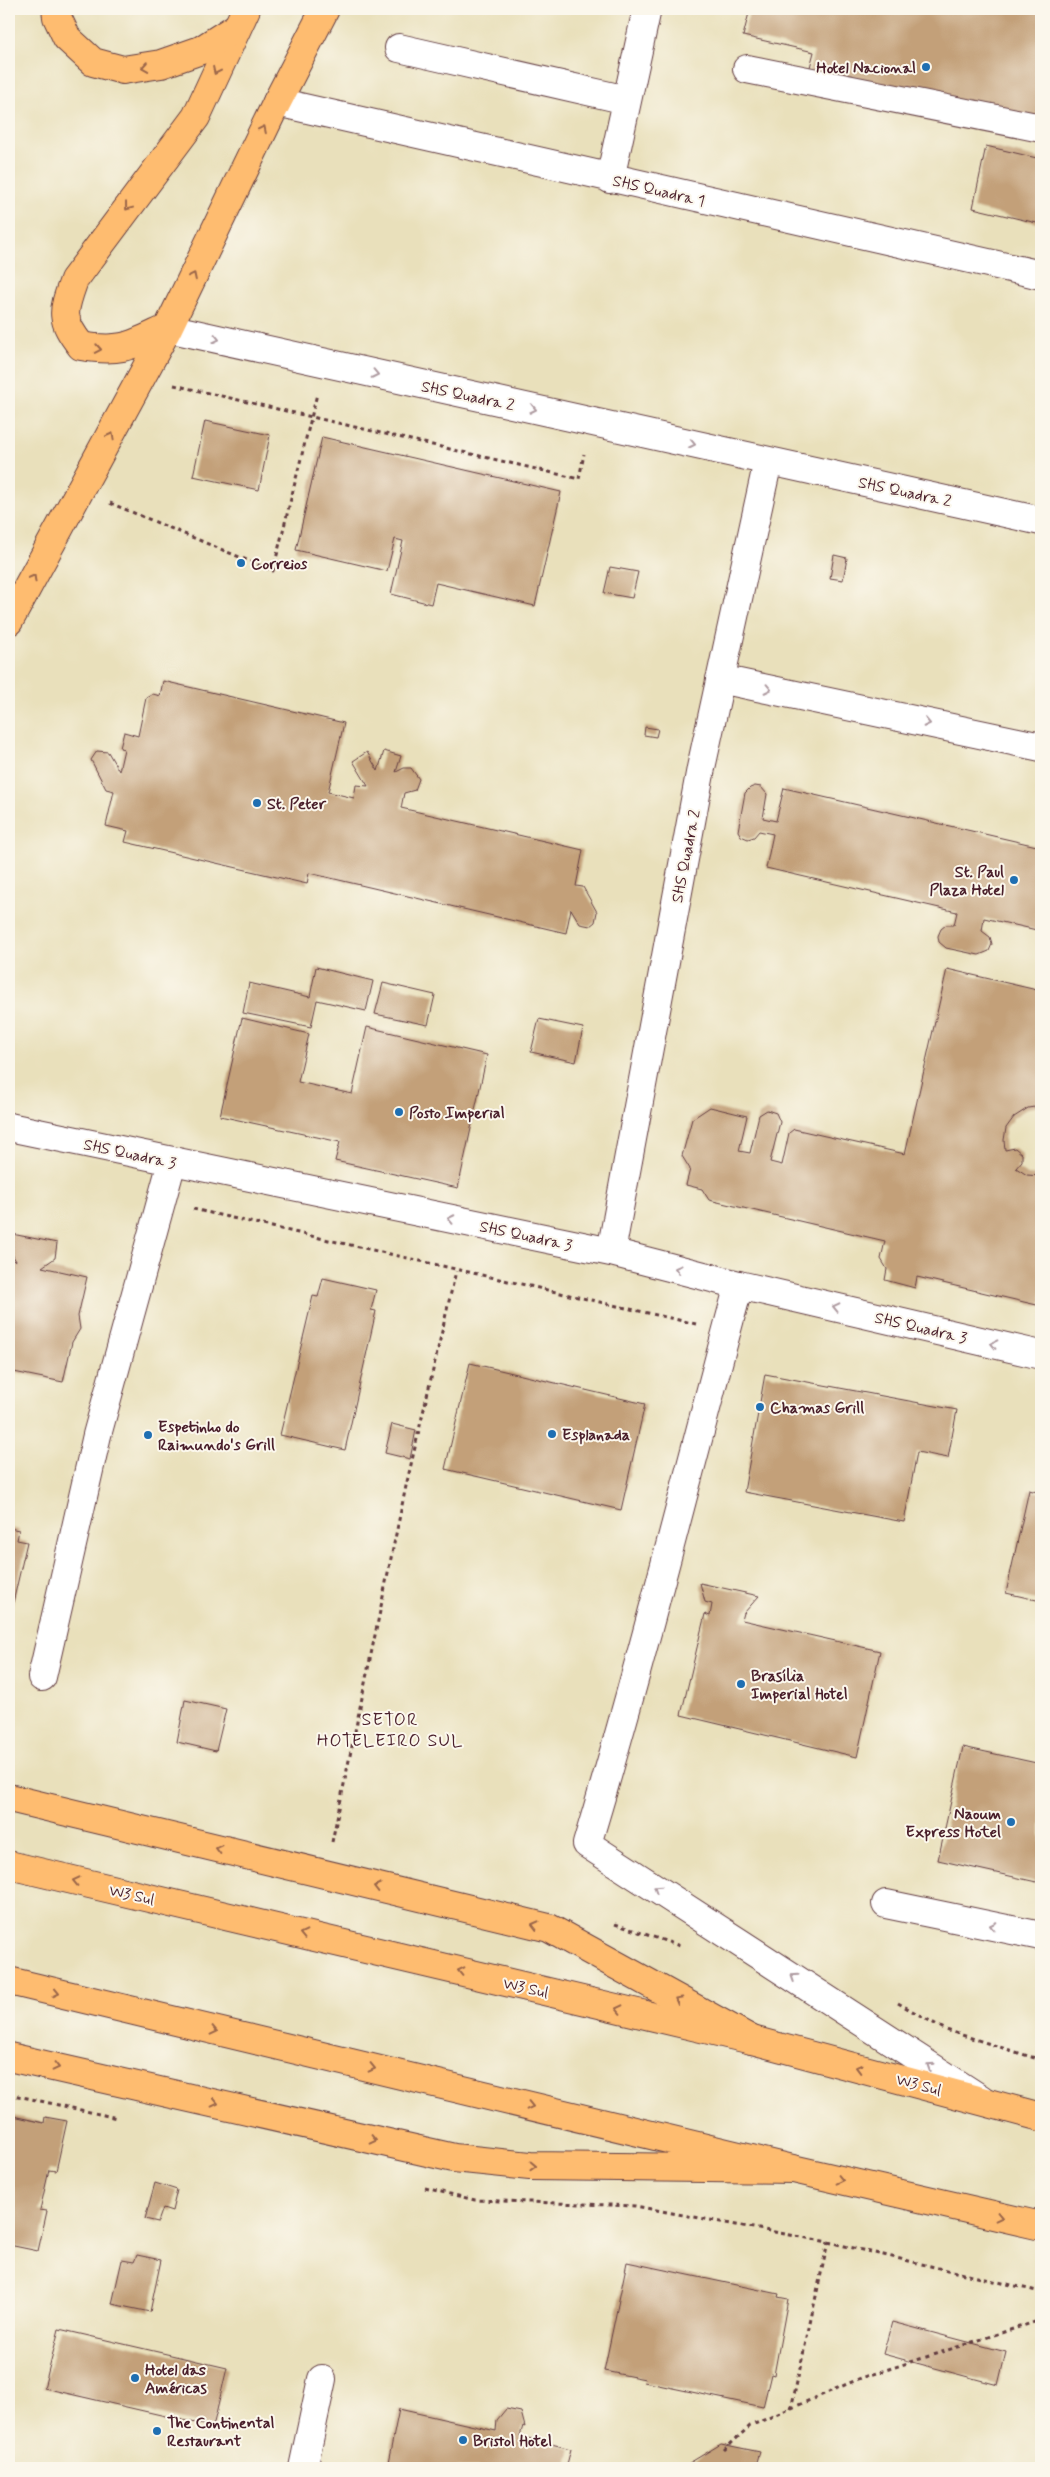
<svg xmlns="http://www.w3.org/2000/svg" width="1050" height="2477" viewBox="0 0 1050 2477" font-family="Mynerve,sans-serif">
<style>
.building{fill:#c3a079}
.lines{fill:none;stroke-linecap:round;stroke-linejoin:round}
.minor-casing{stroke:#623c41;stroke-width:30}
.major-casing{stroke:#623c41;stroke-width:30}
.highway-casing{stroke:#623c41;stroke-width:30}
.path{stroke:#623c41;stroke-width:3;stroke-dasharray:4 4;stroke-linecap:butt}
.minor{stroke:#fff;stroke-width:28}
.major{stroke:#febc70;stroke-width:28}
.highway{stroke:#febc70;stroke-width:28}
.oneway{stroke:#9b664a}
.oneway2{stroke:#ae9aa0}
.poi-dot{fill:#1f6fb2;stroke:#fbf7ec;stroke-width:2}
.labels{text-anchor:middle;stroke-width:4;stroke-linejoin:round;paint-order:stroke}
.poi-label{font-size:16px;font-weight:bold;fill:#4a1f2b;stroke:#fbf7ec;text-anchor:start}
.street-label{font-size:16px;fill:#4a1f2b;stroke:#fbf7ec}
.neighbourhood-label{font-size:18px;letter-spacing:1px;fill:#4a1f2b;stroke:#fbf7ec}
</style>
<rect width="100%" height="100%" fill="#fbf7ec"/>
<filter id="ink" filterUnits="userSpaceOnUse"><feTurbulence type="fractalNoise" baseFrequency=".02" numOctaves="2"/><feDisplacementMap in="SourceGraphic" scale="10" xChannelSelector="R" yChannelSelector="G"/><feConvolveMatrix kernelMatrix="1 2 1 2 8 2 1 2 1" color-interpolation-filters="sRGB"/></filter>
<filter id="wash" filterUnits="userSpaceOnUse"><feTurbulence type="fractalNoise" baseFrequency=".0096" numOctaves="4" result="noise"/><feDisplacementMap in="SourceGraphic" scale="20" xChannelSelector="R" yChannelSelector="G"/><feGaussianBlur stdDeviation="1.12" result="paint"/><feColorMatrix in="noise" values="0 0 0 0 0 0 0 0 0 0 0 0 0 0 0 0 0 1.4 0 .05"/><feComposite in="paint" operator="in"/></filter>
<g filter="url(#wash)">
<rect width="100%" height="100%" fill="#e9e0bb"/>
<g id="blocks">
<!-- building -->
<path class="building" d="M750 9H1041V124L809 71 814 52 743 36Z
M986 146 1041 159V224L973 208Z
M205 421 270 435 259 490 193 476Z
M322 437 561 492 535 606 436 583 431 604 391 594 403 541 395 539 387 571 296 550Z
M834 555 847 558 843 580 830 578Z
M610 567 638 572 632 598 604 593Z
M163 681 344 723 328 792 354 798 356 785 368 786 353 761 367 752 378 771 384 751 401 756 396 772 404 768H411L419 779 415 790 404 793 401 808 583 850 576 886 583 887 597 912 595 922 590 926 580 924 571 909 566 933 309 873 307 884 125 842 128 831 106 826 114 791 106 789 91 760 97 751 108 752 119 771 124 749 120 748 124 732 138 736 146 698 153 694 160 696Z
M645 727 658 729 656 737 644 735Z
M755 786 761 787 767 794 763 818 776 821 784 788 1041 847V931L984 918 982 931 990 937 992 944 989 951 979 955 946 948 939 942 938 936 941 929 946 925H954L957 912 766 868 773 834 759 831 754 837 748 839 741 836 738 831 745 793 750 788Z
M316 967 373 981 366 1011 317 1000 311 1027 243 1013 249 983 310 997Z
M947 969 1041 991V1106L1028 1108 1014 1117 1006 1128 1004 1140 1005 1150 1015 1148 1022 1154V1161L1016 1168 1027 1175 1041 1176V1306L917 1277 915 1288 885 1280 887 1269 881 1259 885 1241 709 1200 702 1189 686 1185 690 1169 682 1156 692 1119 710 1107 747 1116 739 1151 750 1153 759 1115 767 1110 776 1113 780 1122 770 1162 782 1165 789 1133 794 1129 905 1154Z
M383 983 435 995 428 1025 375 1014Z
M242 1018 309 1034 298 1082 352 1094 367 1027 487 1055 458 1188 335 1161 340 1142 220 1116Z
M539 1019 583 1028 576 1062 531 1052Z
M12 1234 57 1243 55 1258 42 1267 87 1277 78 1316 80 1329 72 1342 63 1382 9 1371V1259L16 1261 9 1249V1236Z
M323 1278 376 1290 371 1310 376 1311 345 1450 280 1435 313 1296 318 1297Z
M470 1363 645 1404 621 1510 445 1469Z
M765 1374 957 1410 948 1458 917 1452 904 1522 744 1492Z
M392 1424 416 1430 410 1459 385 1453Z
M1029 1490 1041 1493V1601L1006 1593Z
M9 1528 19 1530 17 1540 27 1542 9 1620Z
M700 1583 759 1596 744 1613 742 1620 880 1651 857 1757 681 1715 705 1614 710 1616 712 1604 705 1602Z
M185 1700 226 1709 216 1751 177 1742Z
M963 1747 1041 1764V1883L938 1860Z
M9 2115 44 2123 45 2117 67 2121 56 2171 49 2170 40 2210 47 2211 38 2251 9 2245Z
M155 2183 177 2190 172 2211 163 2208 158 2222 145 2219Z
M137 2255 161 2260 150 2312 112 2304 122 2260 134 2262Z
M627 2262 779 2294 778 2297 788 2299 774 2375 771 2374 763 2407 644 2382 645 2379 604 2371Z
M892 2322 1006 2352 998 2385 883 2354Z
M59 2329 227 2368 213 2427 44 2388Z
M399 2409 496 2431 497 2420 506 2409 521 2412 525 2427 523 2426 520 2436 571 2449 566 2468H387Z
M721 2444 760 2452 755 2468H681Z"/>
</g>
</g>
<g filter="url(#ink)">
<use href="#blocks" fill-opacity="0" stroke="#623c41" stroke-width="1"/>
<g class="lines">
<defs>
<path id="minor" d="M399 48 627 100
M747 69 1041 128
M277 102 1041 275
M610 179 647 9
M168 328 1041 521
M720 679 1041 747
M9 1127 611 1252 739 1285 1041 1355
M611 1252 701 768 768 461
M739 1285C688 1472 643 1659 587 1844L981 2099
M42 1677 97 1435 172 1162
M886 1904 1041 1936
M303 2468 322 2379"/>
<path id="major" d="M168 328C132 345 123 353 81 346 59 318 63 311 74 280L196 117 246 9
M9 621 168 328 277 102 325 9
M9 1865 752 2040 1041 2117
M9 1981 793 2169 1041 2226"/>
<path id="highway" d="M56 9 57 17 67 38 93 62 123 70 161 64 201 50 237 27
M9 1798 549 1928 752 2040
M9 2057 454 2158 530 2166 793 2169"/>
</defs>
<!-- minor casing -->
<use href="#minor" class="minor-casing"/>
<!-- major casing -->
<use href="#major" class="major-casing"/>
<!-- highway casing -->
<use href="#highway" class="highway-casing"/>
<!-- path -->
<path class="path" d="M174 385 579 479 584 454
M110 503 273 571 317 394
M193 1209 696 1324
M332 1842 406 1486 456 1271
M615 1924 680 1946
M898 2003 946 2030 1041 2060
M9 2094 117 2118
M425 2188 475 2200 635 2206 828 2242 1041 2292
M791 2409 828 2242
M724 2450 750 2426 861 2378 1041 2320"/>
<!-- minor -->
<use href="#minor" class="minor"/>
<!-- major -->
<use href="#major" class="major"/>
<!-- highway -->
<use href="#highway" class="highway"/>
</g>
<!-- one-way arrows -->
<defs><path id="oneway-chevron" d="M-2-3.5L2.5 0L-2 3.5" fill="none" stroke-width="1.6" stroke-linecap="round" stroke-linejoin="round" transform="scale(1.25)"/></defs>
<g class="oneway">
<use href="#oneway-chevron" transform="translate(145 67) rotate(171)"/>
<use href="#oneway-chevron" transform="translate(216 71) rotate(115)"/>
<use href="#oneway-chevron" transform="translate(263 129) rotate(-64)"/>
<use href="#oneway-chevron" transform="translate(128 207) rotate(127)"/>
<use href="#oneway-chevron" transform="translate(193 276) rotate(-64)"/>
<use href="#oneway-chevron" transform="translate(98 349) rotate(10)"/>
<use href="#oneway-chevron" transform="translate(111 436) rotate(-62)"/>
<use href="#oneway-chevron" transform="translate(33 578) rotate(-61)"/>
<use href="#oneway-chevron" transform="translate(219 1849) rotate(-166)"/>
<use href="#oneway-chevron" transform="translate(76 1881) rotate(-167)"/>
<use href="#oneway-chevron" transform="translate(377 1887) rotate(-166)"/>
<use href="#oneway-chevron" transform="translate(535 1925) rotate(-166)"/>
<use href="#oneway-chevron" transform="translate(303 1934) rotate(-167)"/>
<use href="#oneway-chevron" transform="translate(461 1971) rotate(-167)"/>
<use href="#oneway-chevron" transform="translate(56 1993) rotate(13)"/>
<use href="#oneway-chevron" transform="translate(678 2000) rotate(-151)"/>
<use href="#oneway-chevron" transform="translate(619 2009) rotate(-167)"/>
<use href="#oneway-chevron" transform="translate(214 2031) rotate(13)"/>
<use href="#oneway-chevron" transform="translate(56 2067) rotate(13)"/>
<use href="#oneway-chevron" transform="translate(372 2068) rotate(13)"/>
<use href="#oneway-chevron" transform="translate(859 2068) rotate(-165)"/>
<use href="#oneway-chevron" transform="translate(215 2103) rotate(13)"/>
<use href="#oneway-chevron" transform="translate(530 2106) rotate(13)"/>
<use href="#oneway-chevron" transform="translate(373 2140) rotate(13)"/>
<use href="#oneway-chevron" transform="translate(533 2166) rotate(2)"/>
<use href="#oneway-chevron" transform="translate(840 2180) rotate(13)"/>
<use href="#oneway-chevron" transform="translate(999 2217) rotate(13)"/>
</g>
<g class="oneway2">
<use href="#oneway-chevron" transform="translate(216 339) rotate(13)"/>
<use href="#oneway-chevron" transform="translate(375 374) rotate(12)"/>
<use href="#oneway-chevron" transform="translate(533 409) rotate(12)"/>
<use href="#oneway-chevron" transform="translate(692 444) rotate(12)"/>
<use href="#oneway-chevron" transform="translate(768 689) rotate(12)"/>
<use href="#oneway-chevron" transform="translate(927 723) rotate(12)"/>
<use href="#oneway-chevron" transform="translate(451 1219) rotate(-168)"/>
<use href="#oneway-chevron" transform="translate(678 1269) rotate(-165)"/>
<use href="#oneway-chevron" transform="translate(836 1307) rotate(-167)"/>
<use href="#oneway-chevron" transform="translate(994 1344) rotate(-167)"/>
<use href="#oneway-chevron" transform="translate(657 1889) rotate(-147)"/>
<use href="#oneway-chevron" transform="translate(993 1926) rotate(-168)"/>
<use href="#oneway-chevron" transform="translate(794 1977) rotate(-147)"/>
<use href="#oneway-chevron" transform="translate(930 2066) rotate(-147)"/>
</g>
</g>
<!-- markers -->
<g class="poi-dot">
<circle cx="926" cy="67" r="5"/>
<circle cx="241" cy="563" r="5"/>
<circle cx="257" cy="803" r="5"/>
<circle cx="1014" cy="880" r="5"/>
<circle cx="399" cy="1112" r="5"/>
<circle cx="760" cy="1407" r="5"/>
<circle cx="552" cy="1434" r="5"/>
<circle cx="148" cy="1435" r="5"/>
<circle cx="741" cy="1684" r="5"/>
<circle cx="1011" cy="1822" r="5"/>
<circle cx="135" cy="2378" r="5"/>
<circle cx="157" cy="2431" r="5"/>
<circle cx="463" cy="2440" r="5"/>
</g>
<g class="labels">
<!-- poi labels -->
<g class="poi-label">
<text x="916" y="73" text-anchor="end">Hotel Nacional</text>
<text x="251" y="569">Correios</text>
<text x="267" y="809">St. Peter</text>
<text x="1004" y="877" text-anchor="end">St. Paul<tspan x="1004" dy="18">Plaza Hotel</tspan></text>
<text x="409" y="1118">Posto Imperial</text>
<text x="770" y="1413">Chamas Grill</text>
<text x="158" y="1432">Espetinho do<tspan x="158" dy="18">Raimundo's Grill</tspan></text>
<text x="562" y="1440">Esplanada</text>
<text x="751" y="1681">Brasília<tspan x="751" dy="18">Imperial Hotel</tspan></text>
<text x="1001" y="1819" text-anchor="end">Naoum<tspan x="1001" dy="18">Express Hotel</tspan></text>
<text x="145" y="2375">Hotel das<tspan x="145" dy="18">Américas</tspan></text>
<text x="167" y="2428">The Continental<tspan x="167" dy="18">Restaurant</tspan></text>
<text x="473" y="2446">Bristol Hotel</text>
</g>
<!-- street labels -->
<g class="street-label">
<text transform="translate(659 190) rotate(13)" y="6">SHS Quadra 1</text>
<text transform="translate(468 395) rotate(12)" y="6">SHS Quadra 2</text>
<text transform="translate(905 491) rotate(12)" y="6">SHS Quadra 2</text>
<text transform="translate(685 856) rotate(-79)" y="6">SHS Quadra 2</text>
<text transform="translate(130 1153) rotate(12)" y="6">SHS Quadra 3</text>
<text transform="translate(526 1235) rotate(12)" y="6">SHS Quadra 3</text>
<text transform="translate(921 1327) rotate(13)" y="6">SHS Quadra 3</text>
<text transform="translate(132 1894) rotate(13)" y="6">W3 Sul</text>
<text transform="translate(526 1987) rotate(13)" y="6">W3 Sul</text>
<text transform="translate(919 2084) rotate(15)" y="6">W3 Sul</text>
</g>
<!-- neighbourhood labels -->
<g class="neighbourhood-label">
<text x="390" y="1725">SETOR<tspan x="390" dy="21">HOTELEIRO SUL</tspan></text>
</g>
</g>
<!-- margin -->
<rect width="1050" height="2477" fill="none" stroke="#fbf7ec" stroke-width="30"/>
</svg>
